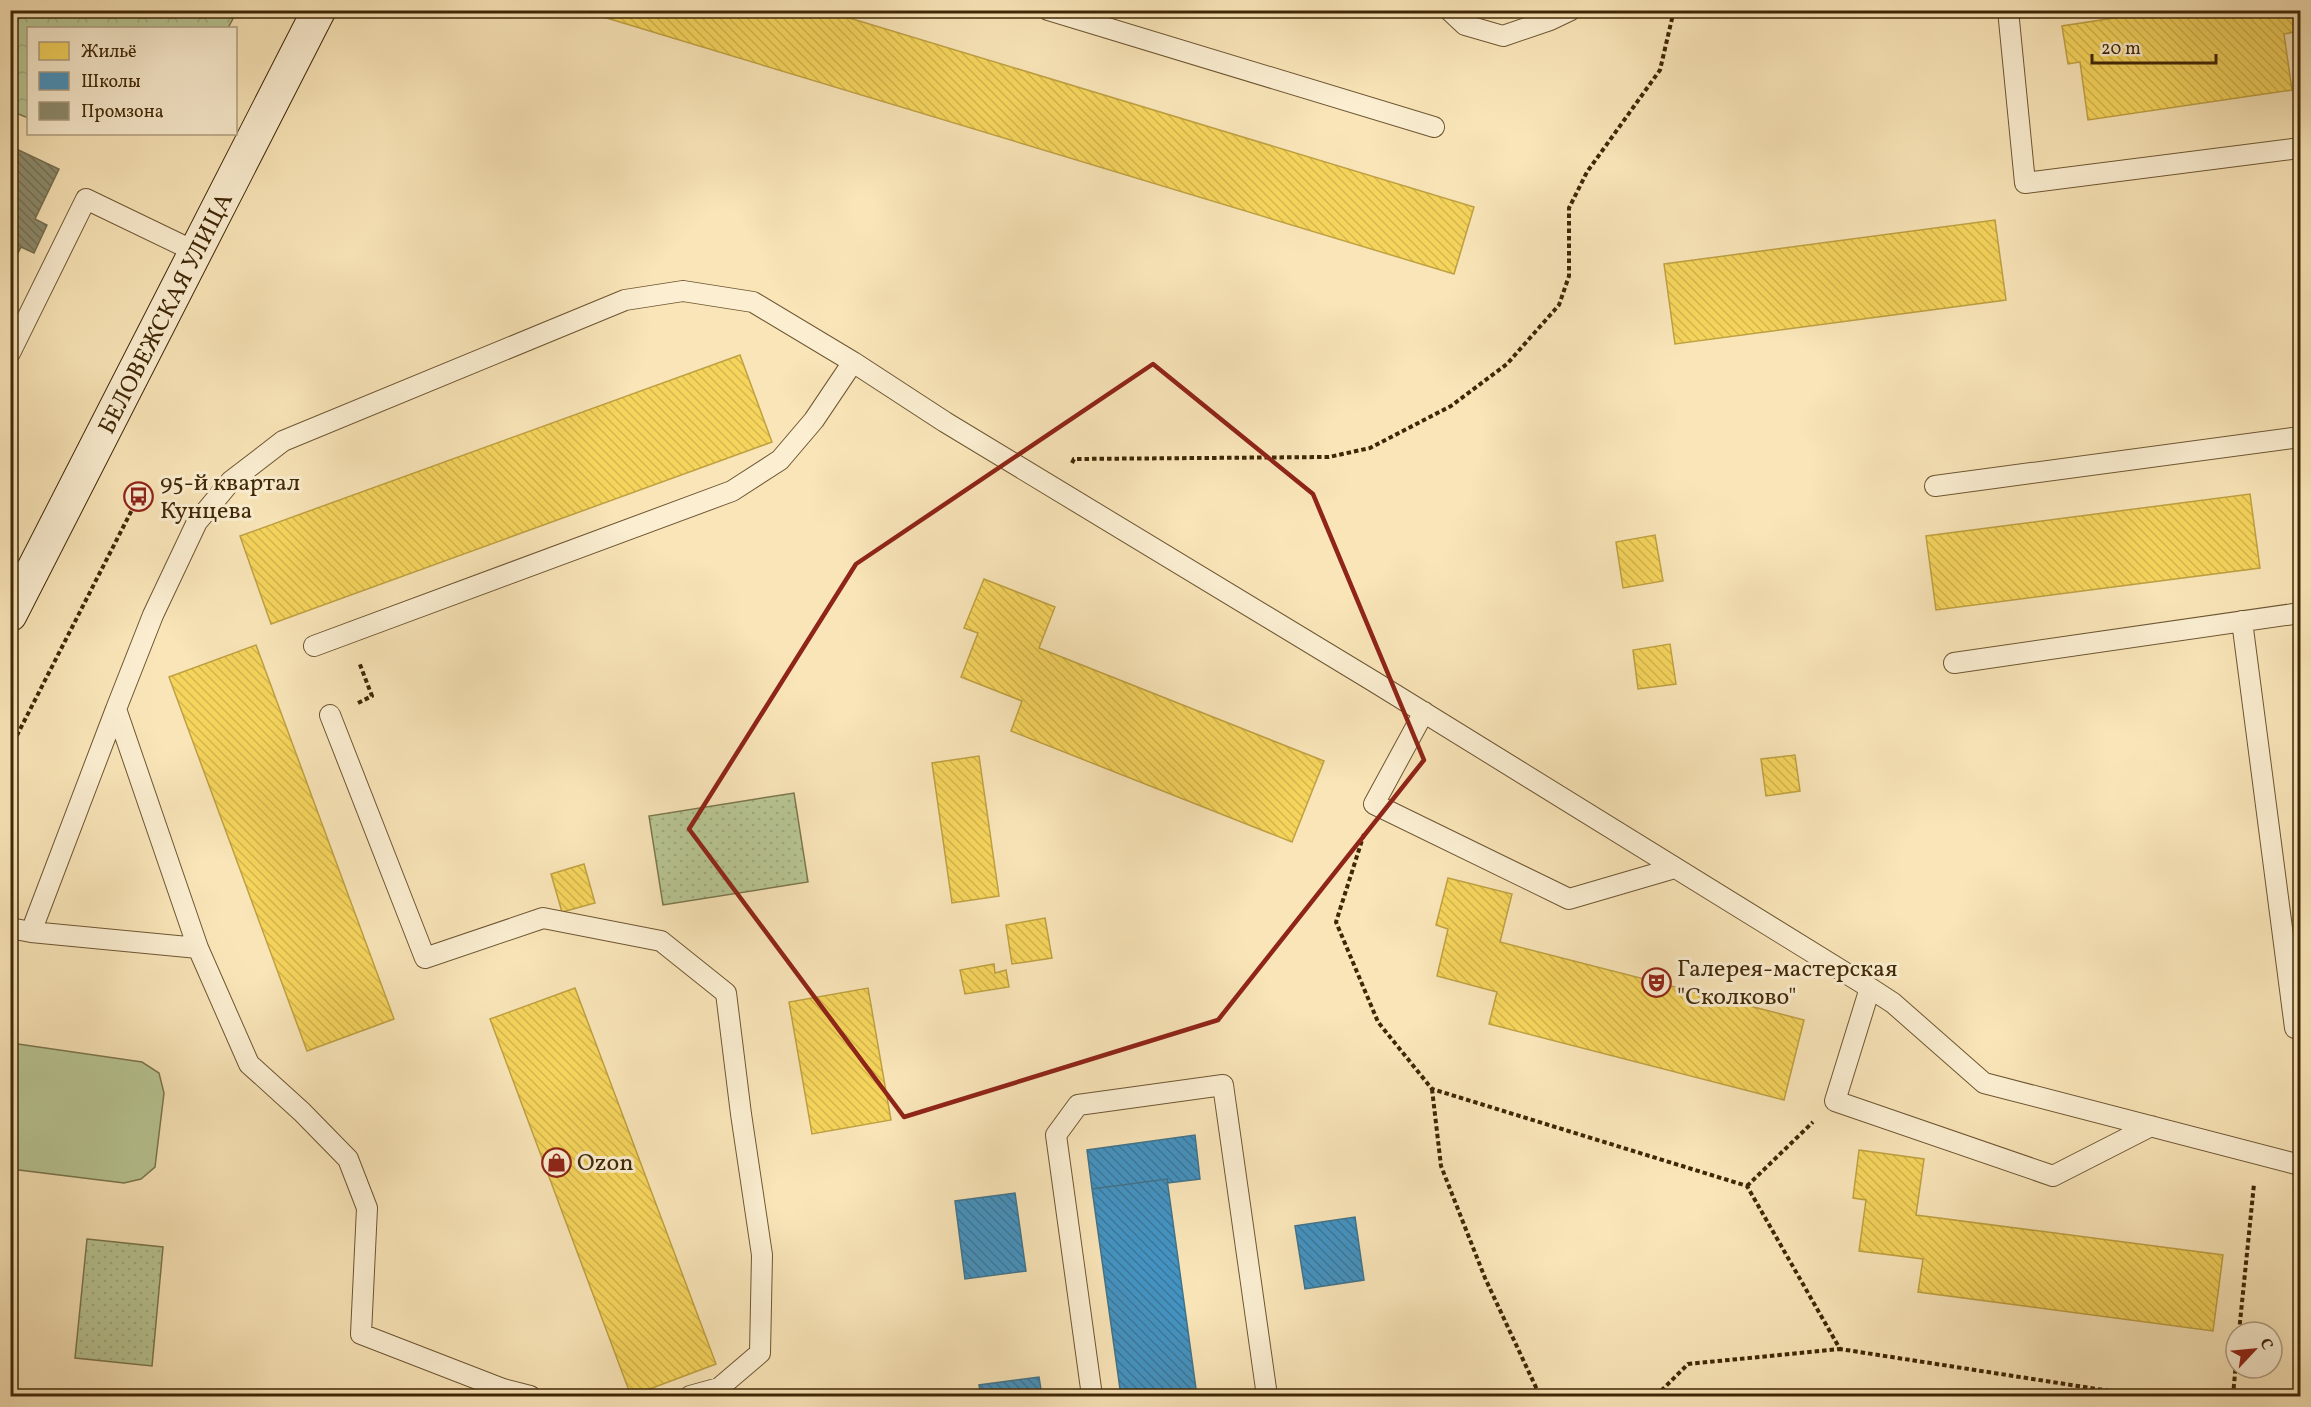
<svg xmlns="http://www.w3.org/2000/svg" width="2311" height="1407" viewBox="0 0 2311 1407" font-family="Vollkorn,serif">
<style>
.grass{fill:#b8c694;stroke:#7c764d;stroke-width:1.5}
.forest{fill:url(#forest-crowns);stroke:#7c764d;stroke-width:1.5}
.park{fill:url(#park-dots);stroke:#7c764d;stroke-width:1.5}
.homes{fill:url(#homes-back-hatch);stroke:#bfa142;stroke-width:1.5}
.schools{fill:url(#schools-back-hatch);stroke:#42738a;stroke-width:1.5}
.industry{fill:url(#industry-back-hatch);stroke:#756e4f;stroke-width:1.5}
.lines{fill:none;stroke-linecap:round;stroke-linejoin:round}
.lane-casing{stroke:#6e5632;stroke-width:22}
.secondary-casing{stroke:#3f2706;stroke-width:35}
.path{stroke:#3f2706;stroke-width:4;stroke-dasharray:4.5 3;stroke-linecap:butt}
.lane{stroke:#fbeed1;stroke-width:20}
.secondary{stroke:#fbeed1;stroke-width:33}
.marked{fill:none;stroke:#8f2418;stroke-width:4.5;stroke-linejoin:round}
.labels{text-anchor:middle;stroke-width:6;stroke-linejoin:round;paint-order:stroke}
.street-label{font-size:24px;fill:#3f2706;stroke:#fbeed1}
.poi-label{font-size:24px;fill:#3f2706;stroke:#fbeed1;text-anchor:start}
</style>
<defs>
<pattern id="forest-crowns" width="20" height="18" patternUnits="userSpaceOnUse" patternTransform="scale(1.5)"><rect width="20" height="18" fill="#b8c694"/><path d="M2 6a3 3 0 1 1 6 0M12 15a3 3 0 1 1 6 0" fill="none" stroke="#9faa7e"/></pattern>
<pattern id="park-dots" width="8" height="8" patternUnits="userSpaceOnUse" patternTransform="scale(1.5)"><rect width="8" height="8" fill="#b8c694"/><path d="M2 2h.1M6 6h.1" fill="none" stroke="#9faa7e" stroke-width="1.8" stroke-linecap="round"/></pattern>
<pattern id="homes-back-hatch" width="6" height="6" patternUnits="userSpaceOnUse" patternTransform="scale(1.5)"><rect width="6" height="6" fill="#f6d55c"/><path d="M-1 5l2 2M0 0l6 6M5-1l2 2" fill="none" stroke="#d4b74e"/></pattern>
<pattern id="schools-back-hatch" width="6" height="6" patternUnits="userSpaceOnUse" patternTransform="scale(1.5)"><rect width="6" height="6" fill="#4393c3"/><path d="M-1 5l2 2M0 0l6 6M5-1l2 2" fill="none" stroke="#39789c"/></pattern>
<pattern id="industry-back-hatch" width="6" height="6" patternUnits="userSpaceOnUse" patternTransform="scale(1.5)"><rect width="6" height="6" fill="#8c8c6e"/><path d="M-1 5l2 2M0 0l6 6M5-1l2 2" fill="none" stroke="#747258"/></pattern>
</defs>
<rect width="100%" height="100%" fill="#f9e5b8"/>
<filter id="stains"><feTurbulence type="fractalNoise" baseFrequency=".00333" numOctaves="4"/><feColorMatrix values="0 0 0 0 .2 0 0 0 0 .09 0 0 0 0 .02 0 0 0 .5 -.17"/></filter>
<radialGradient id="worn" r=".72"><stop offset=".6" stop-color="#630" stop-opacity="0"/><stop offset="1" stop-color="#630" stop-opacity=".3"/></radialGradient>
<!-- grass -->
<path class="grass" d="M11 1043 142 1062 159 1073 164 1093 155 1167 141 1179 124 1183 11 1169Z"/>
<!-- forest -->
<path class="forest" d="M10 11 11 10 237 11 228 28H28V118L11 111Z"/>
<!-- park -->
<path class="park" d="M794 793 808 882 663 905 649 816Z
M87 1239 163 1247 152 1366 75 1358Z"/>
<!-- homes -->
<path class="homes" d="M580 10H823L1474 207 1454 274Z
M2166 10H2292L2295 32 2284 34 2292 90 2088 120 2080 62 2068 64 2062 26Z
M1995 220 2006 300 1675 344 1664 264Z
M740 355 772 442 271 624 240 536Z
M2250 494 2260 568 1936 610 1926 536Z
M1655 535 1663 581 1623 588 1616 542Z
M984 579 1055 607 1039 648 1324 761 1292 842 1011 731 1022 701 961 677 978 633 964 628Z
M1670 644 1676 684 1638 689 1633 650Z
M256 645 394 1019 307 1051 169 677Z
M1795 755 1800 791 1766 796 1761 759Z
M979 756 999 896 952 903 932 763Z
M584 864 595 903 562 912 551 874Z
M1448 878 1512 894 1500 942 1804 1020 1784 1100 1489 1024 1497 992 1437 976 1448 929 1436 925Z
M1045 918 1052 958 1012 964 1006 925Z
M994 964 995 973 1006 970 1009 987 965 994 960 970Z
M575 988 716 1364 631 1396 490 1019Z
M868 988 891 1120 812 1134 789 1002Z
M1859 1150 1924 1159 1916 1215 2223 1255 2213 1331 1918 1292 1923 1259 1859 1251 1866 1200 1853 1198Z"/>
<!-- schools -->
<path class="schools" d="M1195 1135 1200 1179 1168 1183 1167 1179 1092 1189 1087 1150Z
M1167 1179 1197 1396H1121L1092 1189Z
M1015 1193 1026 1271 965 1279 955 1201Z
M1355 1217 1364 1280 1305 1289 1295 1226Z
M1039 1377 1042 1396H981L979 1385Z"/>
<!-- industry -->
<path class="industry" d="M10 146 59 169 35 219 47 225 34 253 21 247 10 269Z"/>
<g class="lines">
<defs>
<path id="lane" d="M1048 10 1434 127
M1449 10 1465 25 1503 36 1550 20 1571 10
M2008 10 2025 183 2300 148
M10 353 86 199 196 252
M1935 486 2300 437
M2242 621 2295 1028
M314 646 732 491 780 460 814 420 853 362
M1954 663 2300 613
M1424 712 1374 804 1569 899 1675 868
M330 715 425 958 543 918 661 941 726 993 741 1114 762 1255 760 1353 719 1388 690 1396
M10 928 31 932 198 948 116 709 153 615 197 522 231 481 283 441 625 300 683 291 753 302 853 362 945 422 1373 681 1870 988 1893 1003 1984 1083 2300 1165
M31 932 116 709
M198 948 249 1064 302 1112 348 1159 367 1208 361 1334 503 1389 530 1396
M1870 988 1835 1101 2053 1176 2151 1126
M1092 1396 1056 1135 1078 1105 1223 1085 1267 1396"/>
<path id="secondary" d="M10 615 319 10"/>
</defs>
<!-- lane casing -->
<use href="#lane" class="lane-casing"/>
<!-- secondary casing -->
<use href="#secondary" class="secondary-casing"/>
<!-- path -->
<path class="path" d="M1072 463 1074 459 1329 457 1370 448 1451 406 1507 364 1559 305 1569 276V208L1587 172 1660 70 1674 10
M358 703 372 696 359 662
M10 749 139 496
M1364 834 1336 922 1378 1022 1432 1089 1747 1186 1840 1349 2142 1396
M1432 1089 1441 1166 1485 1278 1540 1396
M1747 1186 1813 1122
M2239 1332 2254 1184
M1656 1396 1688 1364 1840 1349
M2233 1396 2236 1362"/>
<!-- lane -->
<use href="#lane" class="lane"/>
<!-- secondary -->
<use href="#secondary" class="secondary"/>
</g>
<!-- marked area -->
<path class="marked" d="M1153 364 1313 494 1424 760 1218 1020 904 1117 689 829 856 564Z"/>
<!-- icons -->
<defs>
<symbol id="bus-ring" viewBox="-11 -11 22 22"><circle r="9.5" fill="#fbeed1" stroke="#8f2418" stroke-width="1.5"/><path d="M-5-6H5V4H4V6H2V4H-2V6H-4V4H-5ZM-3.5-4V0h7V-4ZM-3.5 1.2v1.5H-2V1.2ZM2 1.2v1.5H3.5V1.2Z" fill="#8f2418"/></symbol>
<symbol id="theatre-ring" viewBox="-11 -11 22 22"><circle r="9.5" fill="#fbeed1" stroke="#8f2418" stroke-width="1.5"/><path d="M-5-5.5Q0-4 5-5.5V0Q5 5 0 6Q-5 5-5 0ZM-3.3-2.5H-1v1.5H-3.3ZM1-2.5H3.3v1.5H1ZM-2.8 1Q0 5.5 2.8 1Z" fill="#8f2418"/></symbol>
<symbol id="shop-ring" viewBox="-11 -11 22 22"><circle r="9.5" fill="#fbeed1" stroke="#8f2418" stroke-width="1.5"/><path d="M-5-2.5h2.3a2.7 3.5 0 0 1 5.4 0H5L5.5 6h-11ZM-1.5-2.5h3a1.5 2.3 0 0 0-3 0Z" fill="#8f2418"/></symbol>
</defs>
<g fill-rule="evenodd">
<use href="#bus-ring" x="122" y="480" width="33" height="33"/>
<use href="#theatre-ring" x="1640" y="966" width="33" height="33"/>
<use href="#shop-ring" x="540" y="1146" width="33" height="33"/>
</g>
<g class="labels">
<!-- street labels -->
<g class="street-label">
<text transform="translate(165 313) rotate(-63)" y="8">БЕЛОВЕЖСКАЯ УЛИЦА</text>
</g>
<!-- poi labels -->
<g class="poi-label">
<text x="160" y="490">95-й квартал<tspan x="160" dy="28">Кунцева</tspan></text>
<text x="1677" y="976">Галерея-мастерская<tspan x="1677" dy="28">"Сколково"</tspan></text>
<text x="577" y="1170">Ozon</text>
</g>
</g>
<!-- margin -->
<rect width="2311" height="1407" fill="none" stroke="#f9e5b8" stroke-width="36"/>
<rect x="12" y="12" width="2287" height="1383" fill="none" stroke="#3f2706" stroke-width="3"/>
<rect x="18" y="18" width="2275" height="1371" fill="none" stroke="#3f2706" stroke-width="1.5"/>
<!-- legend -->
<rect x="27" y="27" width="210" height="108" fill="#fbeed1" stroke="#b09e80" stroke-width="1.5"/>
<rect x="39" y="42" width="30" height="18" fill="#f6d55c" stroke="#b09e80" stroke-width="1.5"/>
<text x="81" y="57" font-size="18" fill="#3f2706">Жильё</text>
<rect x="39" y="72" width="30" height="18" fill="#4393c3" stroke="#b09e80" stroke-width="1.5"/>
<text x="81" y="87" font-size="18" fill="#3f2706">Школы</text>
<rect x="39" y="102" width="30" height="18" fill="#8c8c6e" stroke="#b09e80" stroke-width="1.5"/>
<text x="81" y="117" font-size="18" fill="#3f2706">Промзона</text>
<!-- north arrow -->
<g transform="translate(2254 1350) rotate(64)"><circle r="28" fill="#fbeed1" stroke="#b09e80" stroke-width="1.5"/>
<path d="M0-4.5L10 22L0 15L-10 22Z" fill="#8f2418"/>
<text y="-9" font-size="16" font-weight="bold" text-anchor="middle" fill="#3f2706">С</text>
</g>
<!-- scale -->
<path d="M2092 54v9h124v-9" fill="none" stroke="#3f2706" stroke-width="3"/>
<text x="2101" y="54" font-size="18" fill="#3f2706" stroke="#fbeed1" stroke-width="4.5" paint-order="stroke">20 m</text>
<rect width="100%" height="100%" filter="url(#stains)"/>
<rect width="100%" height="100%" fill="url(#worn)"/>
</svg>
